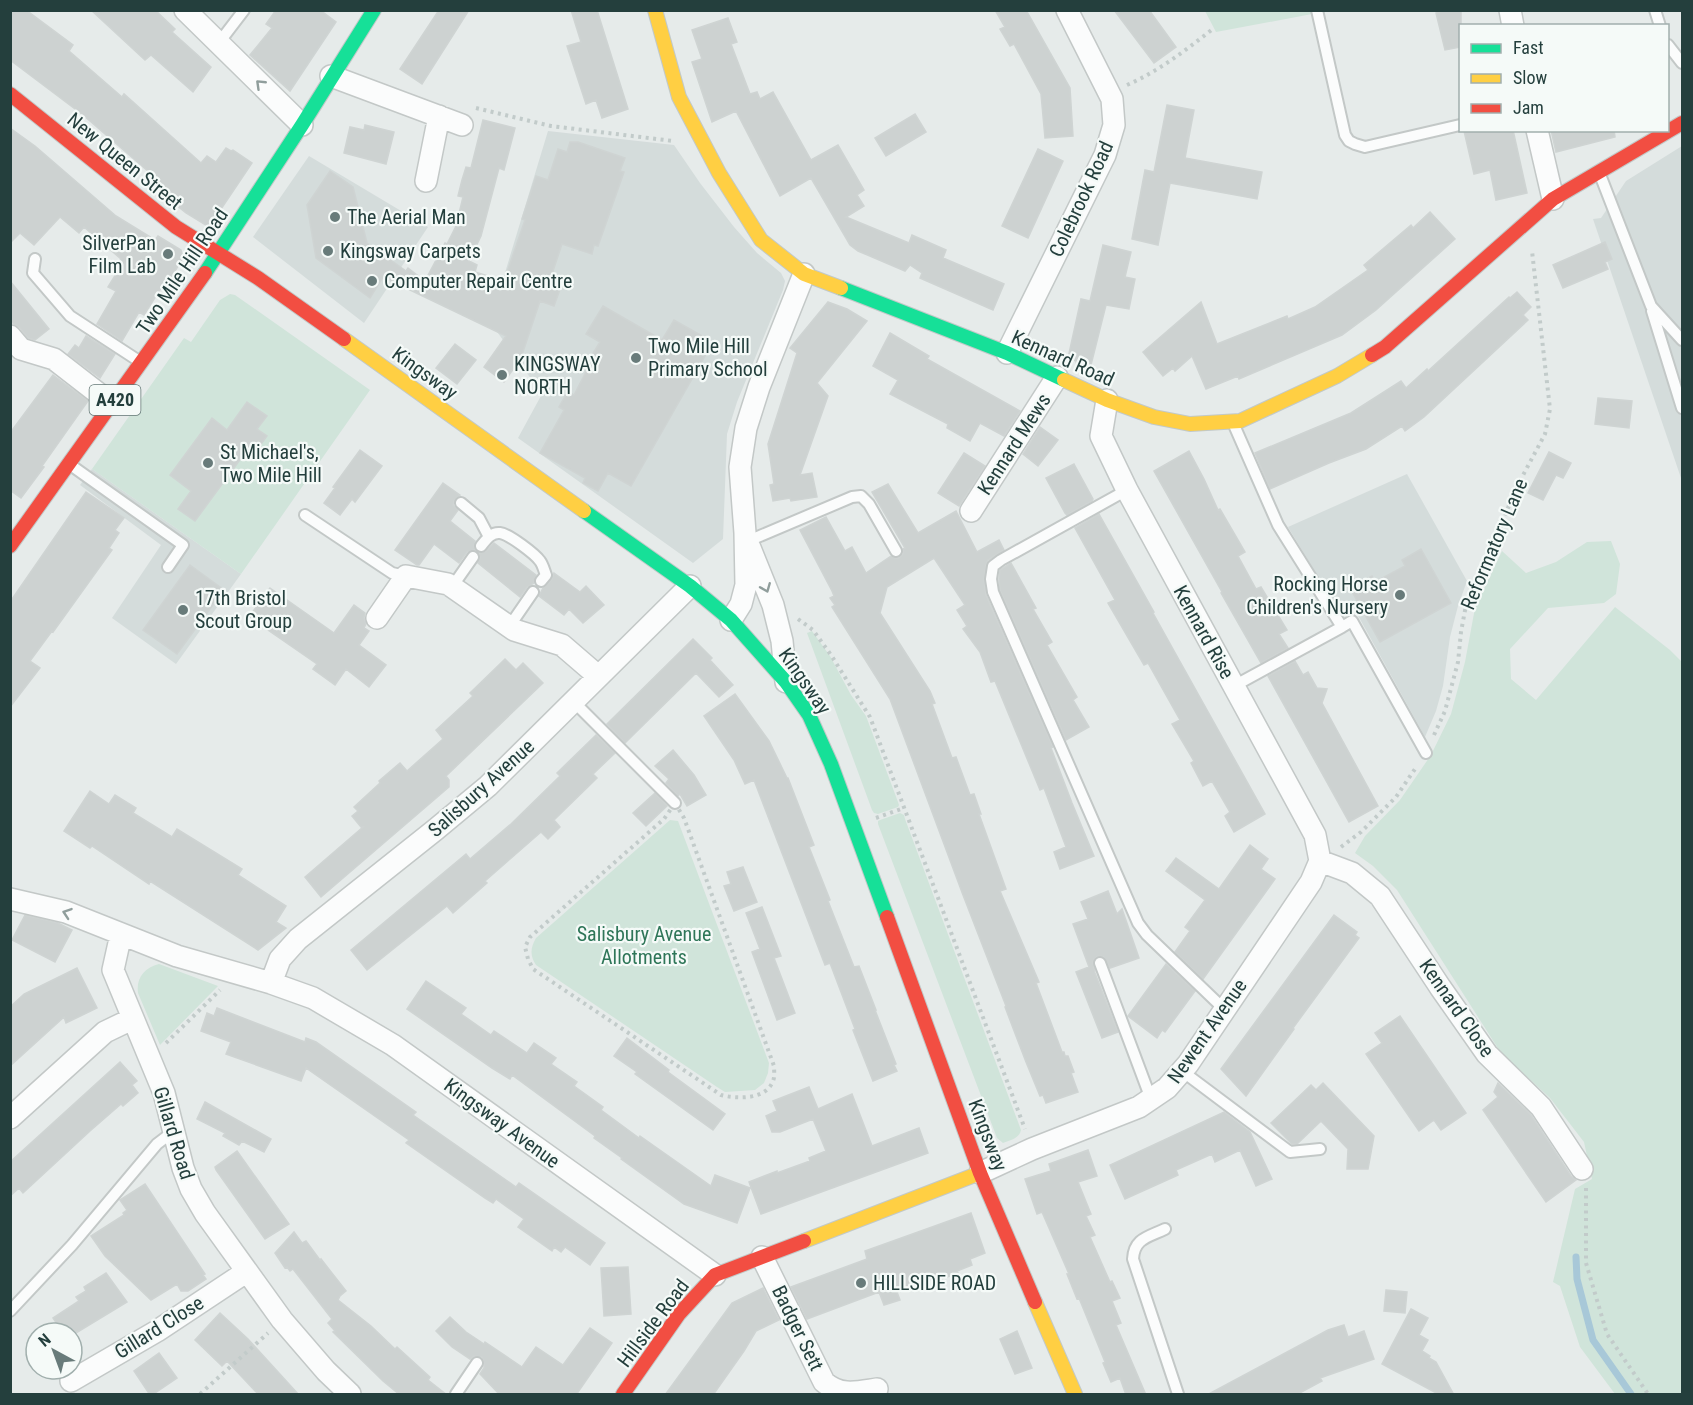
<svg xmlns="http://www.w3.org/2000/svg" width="1693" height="1405" viewBox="0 0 1693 1405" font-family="'Roboto Condensed',sans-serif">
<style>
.built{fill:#d4dcdb}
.green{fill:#d0e4da}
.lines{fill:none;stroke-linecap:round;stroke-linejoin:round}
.stream{stroke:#a8c8d8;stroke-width:7}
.building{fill:#cdd2d1;stroke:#cfd4d3;stroke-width:1.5}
.lane-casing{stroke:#c3c8c7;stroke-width:14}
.street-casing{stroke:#c3c8c7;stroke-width:24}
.fast-casing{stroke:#c2c9c8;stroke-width:16}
.slow-casing{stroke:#c2c9c8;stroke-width:16}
.jam-casing{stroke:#c2c9c8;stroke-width:16}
.path{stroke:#c2cbca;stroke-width:4;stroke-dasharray:3 4.5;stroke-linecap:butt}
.lane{stroke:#fbfcfc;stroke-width:10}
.street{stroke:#fbfcfc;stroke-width:21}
.fast{stroke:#16e098;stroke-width:14}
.slow{stroke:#ffcf43;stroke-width:14}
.jam{stroke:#f24e42;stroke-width:14}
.oneway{stroke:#909e9c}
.poi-dot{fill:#687b7a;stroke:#f5faf8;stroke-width:2}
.labels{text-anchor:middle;stroke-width:4.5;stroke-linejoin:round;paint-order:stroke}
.shield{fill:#f5faf8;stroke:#637775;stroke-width:1.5}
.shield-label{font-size:18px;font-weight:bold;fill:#243f3d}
.street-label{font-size:20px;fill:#243f3d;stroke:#f5faf8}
.poi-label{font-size:20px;fill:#243f3d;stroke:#f5faf8;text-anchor:start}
.park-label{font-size:20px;fill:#2e7658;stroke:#f5faf8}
</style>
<rect width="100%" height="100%" fill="#e6ebea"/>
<!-- built -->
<path class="built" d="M548 131 674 145 700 183 734 227 757 253 781 273 785 281 783 290 737 402 727 434 723 539 693 563 518 438 542 394 490 322Z
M1682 146V481L1593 219 1601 218 1626 181Z
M309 156 428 227 364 323 253 237Z
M92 469 241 574 176 664 112 618 161 545 80 485Z
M1407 474 1467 581 1458 606 1450 637 1443 686 1436 711 1425 737 1350 601 1337 608 1288 527Z"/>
<!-- green -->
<path class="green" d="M1312 11V14L1216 32 1205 11Z
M230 294 235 295 370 390 241 574 92 469 184 338 191 342 220 300Z
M1611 541 1620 564 1616 594 1604 603 1548 608 1510 649 1511 679 1536 700 1615 607 1670 650 1682 662V1394H1615L1580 1347 1560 1286 1553 1282 1575 1189 1592 1179 1584 1142 1550 1098 1501 1053 1397 890 1373 866 1355 853 1365 836 1400 800 1431 755 1451 714 1465 662 1475 608 1502 551 1526 573 1556 562 1587 542Z
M812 631 830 656 851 695 866 716 898 802 899 805 898 807 878 814 874 813 872 810 807 633Z
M900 813 904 815 905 819 1021 1130C1019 1139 1010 1140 1003 1143L997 1138 878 824V821L880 820Z
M670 820 678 821 769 1063 768 1073 764 1083 755 1090 725 1092 717 1087 536 965C530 956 530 948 536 938Z
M159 964 218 986 160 1045 138 993C136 978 144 968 159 964Z"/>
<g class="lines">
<!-- stream -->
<path class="stream" d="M1576 1257 1577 1279 1593 1340 1631 1394"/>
</g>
<!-- building -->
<path class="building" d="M10 10H26L73 45 69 51 122 97 124 94 201 163 207 156 216 162 226 148 231 151 233 150 252 163 209 227 186 213 161 193 166 187 142 166 83 115 10 60Z
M91 10H155L175 29 172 32 211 67 193 92 151 55 145 60Z
M276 10H320L336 22 290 91 250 55 272 28 266 24Z
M439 10H469L422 84 400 69Z
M571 10H597L628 109 602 118 596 100 586 104 567 46 581 42Z
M995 10H1026L1070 88 1073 136 1045 138 1041 94 1014 44 1010 46 1000 29 1005 27Z
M1114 10H1149L1176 47 1154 63Z
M1446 10H1461V47L1445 50 1436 13Z
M728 18 737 42 731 44 750 94 757 92 760 99 773 92 811 160 838 145 864 190 857 195 864 206 846 217 909 243 912 235 946 250 943 258 1004 284 993 310 920 278 922 273 910 265 905 271 858 251 850 245 811 178 780 196 736 111 712 122 692 62 702 59 692 30Z
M1167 105 1194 110 1185 158 1262 172 1257 199 1170 183 1158 245 1132 239 1145 170 1154 172Z
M915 114 926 132 886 156 875 138Z
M483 120 515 128 504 170 499 168 481 236 469 261 477 265 475 272 501 280 502 277 505 278 525 220 522 219 536 176 548 180 558 149 567 152 570 142H578L625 158 620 171 624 172 598 246 594 245 592 254 562 244 551 277 563 281 554 306 540 301 521 358 504 382 484 367 506 336 383 277 370 298 316 258 307 205 330 171 353 187 367 243 406 271 408 268 425 281 445 243 447 244 456 226 463 197 458 196 462 180 466 167 471 168Z
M365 125 394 132 386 164 344 153 350 127 364 130Z
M10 128 35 146 116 216 155 240 158 236 181 250 183 258 169 281 166 280 144 315 139 312 122 341 97 324 116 291 108 287 121 266 118 264 121 259 84 227 79 233 60 217 34 245 20 233 10 243Z
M1513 130 1527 193 1496 200 1490 170 1474 174 1464 131Z
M1551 130H1614L1615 137 1556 152Z
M1038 149 1063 161 1028 238 1002 226Z
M1430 212 1455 239 1376 310 1342 335 1239 379 1238 376 1206 389 1192 356 1175 371 1173 368 1163 376 1143 352 1201 302 1217 344 1287 316 1288 319 1315 307 1368 270 1364 265 1411 225 1413 228Z
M1605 242 1612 259 1605 262 1608 269 1563 288 1553 265Z
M1103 245 1131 252 1125 277 1135 279 1129 309 1106 305 1089 373 1077 367 1076 361 1068 358 1081 299 1090 301Z
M10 281 49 329 35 340 28 338 20 328 10 321Z
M1517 292 1531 307 1523 315 1528 320 1424 417 1405 431 1402 426 1366 449 1329 463 1270 489 1255 453 1351 413 1401 381 1406 388 1427 369 1428 371 1509 297 1510 298Z
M828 302 847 309 867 321 817 383 828 396 800 475 812 473 817 497 791 501 790 498 773 501 770 485 774 484 768 444 797 353 790 348Z
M603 306 662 340 674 320 713 342 631 486 608 473 598 491 583 483 585 478 540 453 564 410 559 407 568 391 574 395 590 364 587 363 600 342 586 334Z
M890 333 929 356 927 359 1020 411 1004 436 980 423 970 441 947 428 948 424 890 394 898 380 873 366Z
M86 336 115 354 100 378 68 354 75 345 79 348Z
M455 344 476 360 457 384 436 368Z
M53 375 88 401 42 466 44 467 21 498 10 490V433Z
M1598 398 1632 401 1629 428 1595 424Z
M247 402 267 416 257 429 267 436 256 451 250 446 195 521 178 509 191 491 170 475 212 418 227 430Z
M1040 427 1058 440 1038 466 1023 454Z
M360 450 382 466 355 502 352 499 340 515 324 503 335 488 333 487Z
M1189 451 1204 479 1218 510 1220 509 1245 552 1238 556 1256 589 1261 587 1287 630 1279 634 1288 648 1261 663 1221 593 1222 592 1154 471Z
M1549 452 1571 463 1563 478 1556 475 1543 500 1528 493Z
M964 453 985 466 959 506 938 493Z
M1074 464 1093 499 1092 501 1067 515 1065 513 1046 478Z
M443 483 460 495 454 501 453 505 458 510 450 521 475 541 474 545 475 550 467 552 459 563 434 544 419 565H417L395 550Z
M888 484 918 533 956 511 977 552 999 540 1004 550 988 560 986 565 984 580 986 595 1053 747 1051 748 1072 803 1094 856 1060 869 1054 852 1066 847 1044 788 1040 790 995 681 991 682 980 652 963 629 967 626 957 610 965 605 934 558 887 587 880 613 930 691 935 703 932 704 952 758 956 757 970 795 974 794 981 814H979L1006 889 1000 891 1039 982 1036 983 1062 1052H1064L1065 1056H1068L1074 1072 1071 1073 1078 1092 1046 1103 1043 1095 1040 1096 1026 1062 1005 1007 1006 1006 963 895 890 699 832 607 835 605 830 598 834 596 832 591 800 530 826 517 845 551 852 547 866 573 891 556 895 558H899L903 554V549L905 548 872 492Z
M86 492 124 518 115 530 119 533 109 548 112 550 53 632 52 631 30 661 40 668 10 707V602Z
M1099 514 1154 612 1153 613 1173 649 1265 814 1234 832 1225 816 1230 812 1212 781 1203 786 1191 763 1194 761 1172 724 1180 720 1148 663 1144 665 1108 603 1115 600 1075 528Z
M494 543 536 575 534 583 527 587 520 597 478 563 480 558 479 553 486 551Z
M1421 549 1451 603 1380 642 1350 588 1372 576 1375 582 1405 566 1402 560Z
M1011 563 1036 608 1033 609 1052 642 1047 645 1077 697 1073 700 1089 727 1066 740 1000 590 999 579 1000 570Z
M190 565 224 590 177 654 143 630Z
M554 573 580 592 586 586 604 605 583 623 569 609 564 615 539 596 543 588 552 579Z
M270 588 334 633 354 605 365 613 364 618 366 624 364 628 369 631 359 645 386 665 369 687 346 669 335 685 313 669 317 664 249 617Z
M693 639 712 658 710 660 733 685 719 697 696 673 625 743 607 724Z
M505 659 516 670 523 663 543 683 446 776 449 780V787L321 897 305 877 363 827H361L352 816 358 811 354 807 380 783 379 781 400 763 407 771 443 739 436 730 473 696 470 693Z
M1295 661 1303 675 1308 672 1317 688 1327 689 1322 703 1378 806 1349 822 1268 676Z
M735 694 769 741 787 778H788L814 845 809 847 830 900 828 901 854 967 859 966 876 1010H875L896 1064 894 1065 897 1071 873 1081 853 1030 855 1029 830 963 825 965 754 780 745 784 734 760 704 716Z
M596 735 615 753 593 774 597 778 554 820 560 827 548 839 541 832 485 881 487 883 453 913 447 906 367 970 351 950 466 854 470 859 511 824 560 776 557 773Z
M673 750 694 775 706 795 687 806 680 794 678 796 666 783 669 779 655 766Z
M90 791 109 804 115 795 136 808 133 813 172 837 177 829 242 869 238 875 286 906 276 922 286 928 258 950 150 881 149 884 92 846 90 848 64 831Z
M655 793 667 806 646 826 633 813Z
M1250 845 1268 859 1261 869 1275 879 1203 979 1175 952 1190 931 1185 927 1205 900 1166 871 1176 858 1219 889Z
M743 867 757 902 734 911 724 886 731 884 727 872Z
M1108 891 1117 914 1122 909 1139 958 1110 968 1104 957 1098 956 1094 959 1093 962 1095 973 1118 1032 1102 1038 1076 972 1089 967 1073 924 1088 919 1081 902Z
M762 907 781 956 774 958 795 1013 777 1020 752 952 760 949 746 913Z
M25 915 58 923 72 930 55 962 12 940Z
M1334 915 1357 932 1355 935 1359 938 1293 1028 1294 1029 1246 1096 1221 1069Z
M1166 964 1195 991 1165 1032 1162 1030 1157 1038 1128 1016Z
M77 968 97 1008 66 1023 64 1017 10 1066V1007L24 994Z
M426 981 466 1008 461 1014 491 1035 494 1031 527 1053 534 1043 556 1058 551 1064 577 1082 574 1086 603 1107 601 1110 639 1138 640 1136 711 1186 715 1175 750 1188 737 1223 684 1204 621 1159 622 1158 594 1138 595 1136 512 1075 510 1079 492 1068 407 1009Z
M217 1008 305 1042 306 1038 316 1042 416 1112 413 1115 516 1187 519 1183 605 1243 590 1265 565 1247 561 1252 554 1247 552 1251 518 1227 524 1219 496 1199 493 1203 485 1198 406 1143 409 1140 306 1068 301 1081 226 1054 231 1042 201 1031 207 1013 214 1016Z
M1400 1016 1466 1113 1441 1130 1434 1120 1419 1131 1366 1054 1382 1043 1375 1033Z
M627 1038 669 1070 668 1072 725 1114 713 1130 635 1074 637 1072 614 1056Z
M120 1062 137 1081 132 1085 138 1093 123 1106 121 1104 90 1131 23 1193 19 1188 10 1196V1162Z
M1323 1083 1374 1136 1368 1169H1347L1348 1149 1321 1121 1297 1144H1292L1271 1123 1311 1085 1316 1090Z
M1498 1083 1531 1115 1571 1176 1576 1180 1546 1202 1483 1110 1498 1097 1494 1092Z
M809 1087 818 1109 852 1094 872 1146 919 1128 928 1153 761 1214 749 1182 777 1171V1173L810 1161 809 1158 826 1151 813 1119 780 1132H772L766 1116 777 1111 773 1101Z
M205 1102 271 1139 264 1152 242 1141 239 1145 223 1136 225 1133 197 1119Z
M1224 1112 1250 1132 1272 1179 1256 1186 1240 1150 1215 1162 1212 1154 1176 1170 1178 1175 1125 1199 1110 1165Z
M1088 1150 1097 1176 1078 1182 1091 1214 1086 1216 1095 1235 1090 1237 1110 1282 1112 1281 1120 1298 1112 1301 1121 1323 1116 1325 1146 1395H1126L1120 1378 1111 1382 1103 1363 1105 1362 1079 1298 1077 1299 1067 1274H1069L1042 1212 1037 1214 1025 1179 1051 1171 1049 1164Z
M237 1151 289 1224 265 1239 216 1170 215 1167Z
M145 1184 205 1274 203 1275 206 1279 188 1291H181L177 1284 151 1300 105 1256 91 1236 124 1215 123 1213 127 1210 120 1200Z
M971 1213 985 1253 970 1259 972 1265 957 1271 958 1273 936 1281 935 1278 897 1292 900 1300 884 1305 879 1292 807 1319 791 1287 867 1259 865 1251Z
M294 1232 302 1243 306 1241 320 1260 321 1259 346 1291 340 1296 338 1300 371 1326 395 1349 397 1347 430 1377 428 1380 447 1395H400L383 1381 333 1332 335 1331 328 1323 332 1319 293 1269 290 1271 287 1267 285 1268 275 1253Z
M628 1267 631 1314 604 1316 601 1268Z
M106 1273 127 1302 76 1333H63L53 1318 79 1301 76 1297 86 1291 84 1287Z
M763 1288 779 1320 756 1331 744 1351 713 1395H665L732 1303Z
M1386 1290 1407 1292 1405 1313 1384 1311Z
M1411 1309 1428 1318 1419 1335 1428 1340 1422 1351 1430 1356 1429 1358 1436 1362 1454 1395H1440L1382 1364Z
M220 1313 248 1339 299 1395H259L227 1361 222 1366 195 1340Z
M450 1317 466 1332 484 1344 485 1342 522 1367 536 1347 563 1365 590 1328 612 1343 576 1395H500L480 1374 484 1368V1364L482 1357 474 1356 470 1359 452 1347 436 1331Z
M1344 1325 1348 1337 1364 1331 1374 1359 1320 1378 1322 1381 1296 1395H1207L1328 1330Z
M1017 1331 1032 1368 1015 1374 1000 1339Z
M159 1353 177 1378 152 1395H150L134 1371Z"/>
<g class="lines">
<defs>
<path id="lane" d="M1317 10 1345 135 1349 141 1355 144 1365 147 1460 125
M1655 10 1660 26
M218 44 244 10
M1668 45 1682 63
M1599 172 1651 306 1682 340
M35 259 33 273 70 316 139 361
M1652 311 1682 408
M1234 425 1278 525 1342 627 1234 686
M72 466 183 545 168 567
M1127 490 1001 560 993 566 991 579 993 592 1138 923 1147 935 1224 1009
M461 503 479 518 489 537
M305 515 392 573 406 576
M748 541 852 497 861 496 869 504 896 551
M481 546C486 540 491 532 500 533 509 534 535 554 540 561 543 565 544 570 546 575L541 581
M452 587 473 557
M509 627 533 592
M1342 627 1352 621 1426 753
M573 701 675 803
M1100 963 1151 1099
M1182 1071 1290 1152 1320 1149
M1165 1229C1149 1237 1134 1238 1133 1259L1178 1394
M10 1311 72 1245 157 1144 174 1131
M456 1394 477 1363"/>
<path id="street" d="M185 10 302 125
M1510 10 1513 26
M331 76 462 125
M1537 130 1553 199
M426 181 439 116
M10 336 21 349 54 359 112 404
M1007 353 1105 155 1114 125 1112 99 1067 10
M1107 400 1101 436 1127 490 1315 835 1320 861
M971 511 1057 377
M750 548 773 605 782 641 786 682
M377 618 406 576 448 584 514 630 562 645 598 676
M731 620 741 604 746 585 745 533 740 467 746 428 759 387 804 274
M1320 861 1352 873 1380 896 1440 987 1487 1054 1541 1107 1582 1169
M10 899 66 912 177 956 271 983 313 998 393 1045 715 1275
M121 934 113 970 164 1093 183 1168 191 1189 205 1213 282 1320 326 1371 350 1394
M271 983 280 959 298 939 435 830 488 786 690 586
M10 1118 105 1032 132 1019
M980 1173 1032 1149 1139 1107 1167 1088 1188 1064 1311 882 1320 861
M762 1257 824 1382C841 1397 857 1392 877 1389
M71 1381 157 1331 246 1272"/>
<path id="fast" d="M205 273 302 125 374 10
M841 288 1007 353 1064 380
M584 511 690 586 731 620 786 682 809 715 831 764 887 917"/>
<path id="slow" d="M655 10 679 97 719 173 761 240 804 274 841 288
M344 339 584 511
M1064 380 1107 400 1154 417 1190 424 1240 421 1337 376 1372 355
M804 1241 980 1173
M1035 1302 1075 1394"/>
<path id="jam" d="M10 94 176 227 258 278 344 339
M1372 355 1385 347 1553 199 1682 123
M10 546 205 273
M887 917 980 1173 1035 1302
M623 1394 679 1314 715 1275 804 1241"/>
</defs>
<!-- lane casing -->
<use href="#lane" class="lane-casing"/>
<!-- street casing -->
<use href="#street" class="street-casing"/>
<!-- fast casing -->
<use href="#fast" class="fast-casing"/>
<!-- slow casing -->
<use href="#slow" class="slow-casing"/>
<!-- jam casing -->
<use href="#jam" class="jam-casing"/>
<!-- path -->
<path class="path" d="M1127 85C1159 71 1186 50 1214 28
M476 108 551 126 673 141
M798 619 813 630 831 655 870 717 1025 1129
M1434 735 1445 711 1458 662 1461 632 1466 605 1494 548 1513 494 1545 434 1550 409 1532 251
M675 803 684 818 774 1066C774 1071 775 1076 773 1081 766 1100 737 1099 721 1095L533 969 528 959 525 947 530 937 664 819Z
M876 818 904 808
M1341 847 1361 832 1396 797 1417 766
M166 1043 220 990
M1586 1188V1263L1607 1334 1648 1394
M200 1394 268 1333"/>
<!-- lane -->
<use href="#lane" class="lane"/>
<!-- street -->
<use href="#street" class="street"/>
<!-- fast -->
<use href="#fast" class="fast"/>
<!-- slow -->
<use href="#slow" class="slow"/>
<!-- jam -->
<use href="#jam" class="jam"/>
</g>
<!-- one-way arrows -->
<defs><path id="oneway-chevron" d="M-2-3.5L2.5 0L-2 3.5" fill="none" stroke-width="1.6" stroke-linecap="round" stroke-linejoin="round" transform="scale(1.5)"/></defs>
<g class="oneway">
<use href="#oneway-chevron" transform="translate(260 84) rotate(-136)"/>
<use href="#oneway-chevron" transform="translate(766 588) rotate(68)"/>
<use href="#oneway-chevron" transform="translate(67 913) rotate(-161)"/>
</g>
<!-- markers -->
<g class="poi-dot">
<circle cx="335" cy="217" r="6"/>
<circle cx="328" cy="251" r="6"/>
<circle cx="168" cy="254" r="6"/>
<circle cx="372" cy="281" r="6"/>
<circle cx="636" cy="358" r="6"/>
<circle cx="502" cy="375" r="6"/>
<circle cx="208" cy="463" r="6"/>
<circle cx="1400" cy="595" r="6"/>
<circle cx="183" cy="610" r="6"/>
<circle cx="861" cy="1283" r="6"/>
</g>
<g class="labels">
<!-- shield labels -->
<rect class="shield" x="89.5" y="385" width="51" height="30" rx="4.5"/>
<g class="shield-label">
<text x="115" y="406">A420</text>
</g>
<!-- street labels -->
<g class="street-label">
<text transform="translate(125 161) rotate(39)" y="7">New Queen Street</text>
<text transform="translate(1081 199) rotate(-65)" y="7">Colebrook Road</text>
<text transform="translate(182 271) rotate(-56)" y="7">Two Mile Hill Road</text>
<text transform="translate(1063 358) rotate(24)" y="7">Kennard Road</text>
<text transform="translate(425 373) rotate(36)" y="7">Kingsway</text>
<text transform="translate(1014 444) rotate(-57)" y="7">Kennard Mews</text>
<text transform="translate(1494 544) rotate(-67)" y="7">Reformatory Lane</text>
<text transform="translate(1204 632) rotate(61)" y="7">Kennard Rise</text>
<text transform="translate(805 681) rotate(55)" y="7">Kingsway</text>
<text transform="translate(481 788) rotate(-42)" y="7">Salisbury Avenue</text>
<text transform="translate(1457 1008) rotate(55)" y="7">Kennard Close</text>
<text transform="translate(1207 1031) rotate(-55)" y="7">Newent Avenue</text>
<text transform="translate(502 1123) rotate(36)" y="7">Kingsway Avenue</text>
<text transform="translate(174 1133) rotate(73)" y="7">Gillard Road</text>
<text transform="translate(988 1135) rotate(69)" y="7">Kingsway</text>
<text transform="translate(653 1323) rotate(-53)" y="7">Hillside Road</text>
<text transform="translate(159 1327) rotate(-32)" y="7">Gillard Close</text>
<text transform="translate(798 1328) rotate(64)" y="7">Badger Sett</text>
</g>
<!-- poi labels -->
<g class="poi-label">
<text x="347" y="224">The Aerial Man</text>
<text x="156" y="250" text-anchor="end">SilverPan<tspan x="156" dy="23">Film Lab</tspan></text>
<text x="340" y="258">Kingsway Carpets</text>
<text x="384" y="288">Computer Repair Centre</text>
<text x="648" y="353">Two Mile Hill<tspan x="648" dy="23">Primary School</tspan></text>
<text x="514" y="371">KINGSWAY<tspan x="514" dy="23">NORTH</tspan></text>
<text x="220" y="459">St Michael's,<tspan x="220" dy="23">Two Mile Hill</tspan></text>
<text x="1388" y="591" text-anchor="end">Rocking Horse<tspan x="1388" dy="23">Children's Nursery</tspan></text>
<text x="195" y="605">17th Bristol<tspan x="195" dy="23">Scout Group</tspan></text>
<text x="873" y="1290">HILLSIDE ROAD</text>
</g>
<!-- park labels -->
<g class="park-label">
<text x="644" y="941">Salisbury Avenue<tspan x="644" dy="23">Allotments</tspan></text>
</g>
</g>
<!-- border -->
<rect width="1693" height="1405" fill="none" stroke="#243f3d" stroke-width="24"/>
<!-- legend -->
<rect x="1459" y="24" width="210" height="108" fill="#f5faf8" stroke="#a1afad" stroke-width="1.5"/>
<rect x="1471" y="44" width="30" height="9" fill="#16e098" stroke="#a1afad" stroke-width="1.5"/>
<text x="1513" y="54" font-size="18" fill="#243f3d">Fast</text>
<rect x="1471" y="74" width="30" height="9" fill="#ffcf43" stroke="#a1afad" stroke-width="1.5"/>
<text x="1513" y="84" font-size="18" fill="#243f3d">Slow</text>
<rect x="1471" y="104" width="30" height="9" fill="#f24e42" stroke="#a1afad" stroke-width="1.5"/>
<text x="1513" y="114" font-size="18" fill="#243f3d">Jam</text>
<!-- north arrow -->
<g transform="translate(54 1351) rotate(319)"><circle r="28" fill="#f5faf8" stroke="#a1afad" stroke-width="1.5"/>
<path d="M0-4.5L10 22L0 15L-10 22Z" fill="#687b7a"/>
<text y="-9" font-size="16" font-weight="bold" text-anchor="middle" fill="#243f3d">N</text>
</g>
</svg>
